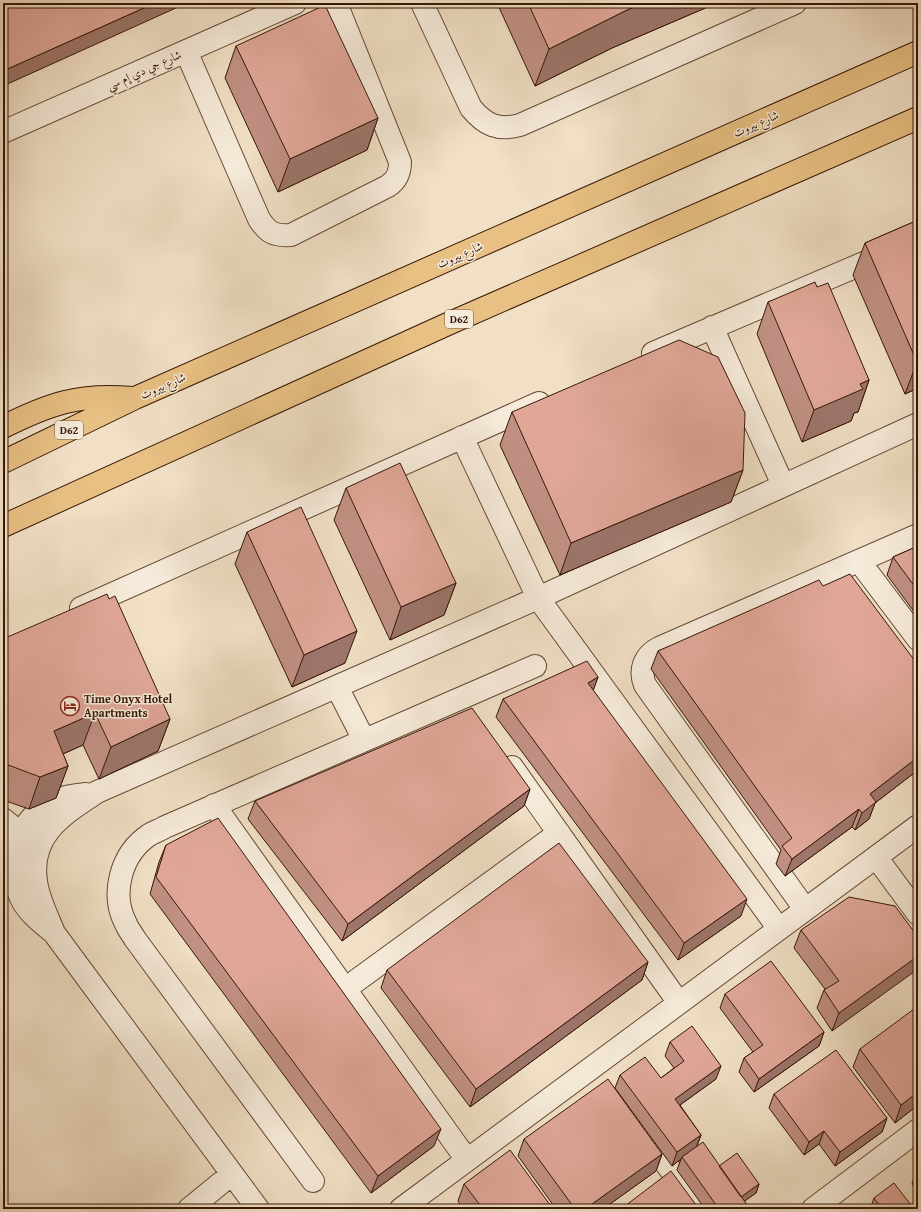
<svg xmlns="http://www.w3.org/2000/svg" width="921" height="1212" viewBox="0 0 921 1212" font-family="'Gentium Book Plus',Amiri,serif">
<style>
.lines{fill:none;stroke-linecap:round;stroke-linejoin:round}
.minor-casing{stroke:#654936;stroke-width:24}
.major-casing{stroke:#361706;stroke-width:24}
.minor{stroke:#f6ebda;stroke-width:22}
.major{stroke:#e8c083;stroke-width:22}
.wall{fill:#c19084;stroke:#361706}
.shaded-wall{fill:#9d756b;stroke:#361706}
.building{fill:#e0a799;stroke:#361706}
.labels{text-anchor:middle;stroke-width:3;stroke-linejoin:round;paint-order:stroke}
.shield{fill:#f6ebda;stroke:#705746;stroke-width:1}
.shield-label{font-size:11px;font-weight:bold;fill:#361706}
.street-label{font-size:12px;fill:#361706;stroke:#f6ebda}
.poi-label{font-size:12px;font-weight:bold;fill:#361706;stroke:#f6ebda;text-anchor:start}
</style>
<rect width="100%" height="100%" fill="#f1e0c6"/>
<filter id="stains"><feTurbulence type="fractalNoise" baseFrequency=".005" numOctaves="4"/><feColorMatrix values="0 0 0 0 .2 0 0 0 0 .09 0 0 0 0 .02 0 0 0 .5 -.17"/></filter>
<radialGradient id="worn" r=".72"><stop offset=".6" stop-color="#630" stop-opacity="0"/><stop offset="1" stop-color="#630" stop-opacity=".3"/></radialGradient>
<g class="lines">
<defs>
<path id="minor" d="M422 3 471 108C485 125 498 131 520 125L795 3
M186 51 259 219C268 233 274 236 291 235L388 186C397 180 400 173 400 162L336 3
M3 132 295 3
M712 327 783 485
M653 353 918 240
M462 437 538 598 779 929
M859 561 918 639
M81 608 539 403
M337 687 364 740
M512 767 679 1003
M86 794C76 795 66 796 57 800 19 815 4 862 21 898 28 913 42 923 54 933L258 1209
M214 805 467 1160
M3 819 21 834
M876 857 918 914
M805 909 645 685C639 670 644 656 659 648L918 535
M54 933C48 917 38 899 36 881 29 834 64 814 97 792L538 598 918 424
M345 989 559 833
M643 1133 700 1209
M313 1181 135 939C132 934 128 929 126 924 110 894 121 854 149 835 154 832 160 830 165 827L535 666
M189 1209 232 1174
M401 1209 918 826
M813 1209 918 1130"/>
<path id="major" d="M3 427C49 404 80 393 132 398
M3 462 135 398 918 52
M3 526 450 323 918 118"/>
</defs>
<!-- minor casing -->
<use href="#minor" class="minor-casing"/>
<!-- major casing -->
<use href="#major" class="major-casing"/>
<!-- minor -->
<use href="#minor" class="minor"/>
<!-- major -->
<use href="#major" class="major"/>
</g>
<!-- wall -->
<path class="wall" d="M497 3H717L612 48 535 86Z
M236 46 378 118 367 150 278 192 225 78Z
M918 220V388L905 394 853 275 865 243Z
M817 287 869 380 858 412 854 413 851 421 802 442 757 334 768 302Z
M512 412 743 470 731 502 560 575 500 445Z
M346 488 456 583 444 615 390 640 334 520Z
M247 532 345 663 292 687 235 564Z
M918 546V617L887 575 893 557Z
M823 586 918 665V770L875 803 869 819 855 830 852 827 785 876 776 864 781 850 651 669 658 651Z
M3 639 170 719 158 751 99 779 83 745 63 754 68 766 56 798 29 809 3 800Z
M598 677 593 690 741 916 678 960 496 717 503 699Z
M530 789 524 806 342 941 248 819 255 801Z
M166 845 434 1146 371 1193 150 894 159 862Z
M895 906 832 1031 817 1008 824 990 825 989 794 948 801 930Z
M648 962 642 980 470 1107 381 988 387 970Z
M725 994 824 1032 819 1046 754 1092 739 1072 744 1058 753 1052 720 1008Z
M670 1042 716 1079 680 1105 701 1135 697 1146 719 1166 759 1184 756 1193 744 1201 750 1209H705L677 1170 681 1159 672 1166 615 1088 620 1075 661 1078 674 1068 665 1056Z
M860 1049 918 1105 895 1123 853 1067Z
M774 1094 887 1118 882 1132 835 1166 819 1144 804 1155 769 1108Z
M524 1139 662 1154 656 1171 603 1209H556L518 1156Z
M918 1167V1193L912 1184Z
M464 1184 553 1209H463L458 1201Z
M874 1198 911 1205 918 1209H870Z"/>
<!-- shaded-wall -->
<path class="shaded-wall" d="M155 3H187L3 86V71Z
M643 3H717L612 48 535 86 549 49 625 11Z
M378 118 367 150 278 192 290 159Z
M918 361V388L905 394 917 362Z
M869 380 858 412 854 413 851 421 802 442 814 410 860 384Z
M743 470 731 502 560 575 571 543Z
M456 583 444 615 390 640 401 607Z
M357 631 345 663 292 687 304 655Z
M598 677 592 694 588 683Z
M95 713 83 745 42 763 54 731Z
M170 719 158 751 99 779 111 747Z
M918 757V770L875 803 869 819 855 830 862 813 870 794Z
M68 766 56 798 29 809 40 777Z
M530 789 524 806 342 941 348 924Z
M859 809 852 827 785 876 792 859Z
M747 899 741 916 678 960 684 943Z
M918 956V969L832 1031 839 1013Z
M648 962 642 980 470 1107 476 1089Z
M824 1032 819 1046 754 1092 759 1079Z
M721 1066 716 1079 670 1112 675 1099Z
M918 1092V1105L895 1123 901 1105Z
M887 1118 882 1132 835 1166 840 1152Z
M441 1129 434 1146 371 1193 378 1176Z
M824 1131 819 1144 804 1155 809 1142Z
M701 1135 696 1148 682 1157 681 1159 672 1166 677 1152Z
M662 1154 656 1171 603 1209H585Z
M759 1184 756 1193 735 1208 738 1199Z"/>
<!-- building -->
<path class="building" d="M3 3H155L3 71Z
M528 3H643L625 11 549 49Z
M325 5 378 118 290 159 236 46Z
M918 220V361L917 362 865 243Z
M815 282 817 287 828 283 869 380 860 384 863 389 814 410 768 302Z
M679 340 718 357 745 413 743 470 571 543 512 412Z
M400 463 456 583 401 607 346 488Z
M301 507 357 631 304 655 247 532Z
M918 546V591L893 557Z
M850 574 918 665V757L870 794 876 802 862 813 859 809 792 859 782 846 792 838 658 651 819 580 823 586Z
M107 594 109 599 115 596 170 719 111 747 95 713 54 731 68 766 40 777 3 763V639Z
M587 661 598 677 588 683 747 899 684 943 503 699Z
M472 708 530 789 348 924 255 801Z
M218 818 441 1129 378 1176 156 877 166 845Z
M559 843 648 962 476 1089 387 970Z
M849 897 895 906 918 937V956L839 1013 824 990 839 981 801 930Z
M771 961 824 1032 759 1079 744 1058 763 1045 725 994Z
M918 1006V1092L901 1105 860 1049Z
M692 1026 721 1066 675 1099 701 1135 677 1152 620 1075 645 1057 661 1078 684 1061 670 1042Z
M836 1050 887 1118 840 1152 824 1131 809 1142 774 1094Z
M608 1079 662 1154 585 1209H575L524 1139Z
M703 1142 750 1209H719L682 1157Z
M510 1150 553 1209H483L464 1184Z
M737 1153 759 1184 741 1197 719 1166Z
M671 1171 699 1209H621Z
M894 1183 911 1205 918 1200V1209H882L874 1198Z"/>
<!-- icons -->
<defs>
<symbol id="hotel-ring" viewBox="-11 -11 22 22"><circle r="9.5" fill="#f6ebda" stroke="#8f2418" stroke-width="1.5"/><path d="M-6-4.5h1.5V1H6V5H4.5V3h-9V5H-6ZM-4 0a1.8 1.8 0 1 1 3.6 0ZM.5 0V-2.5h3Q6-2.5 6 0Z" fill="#8f2418"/></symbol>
</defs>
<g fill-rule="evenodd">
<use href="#hotel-ring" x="59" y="695" width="22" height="22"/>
</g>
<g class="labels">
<!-- shield labels -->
<g class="shield">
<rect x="445" y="310" width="28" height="18" rx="3"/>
<rect x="55" y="421" width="28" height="18" rx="3"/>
</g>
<g class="shield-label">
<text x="459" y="323">D62</text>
<text x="69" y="434">D62</text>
</g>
<!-- street labels -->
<g class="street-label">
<text transform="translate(144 70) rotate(-24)" y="4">شارع جي دي إم سي</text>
<text transform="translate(756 124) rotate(-24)" y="4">شارع بيروت</text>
<text transform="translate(460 255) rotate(-24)" y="4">شارع بيروت</text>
<text transform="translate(163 386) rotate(-24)" y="4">شارع بيروت</text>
</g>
<!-- poi labels -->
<g class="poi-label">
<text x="84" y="703">Time Onyx Hotel<tspan x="84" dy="14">Apartments</tspan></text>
</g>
</g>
<!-- margin -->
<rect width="921" height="1212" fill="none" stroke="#f1e0c6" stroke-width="16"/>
<rect x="4" y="4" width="913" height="1204" fill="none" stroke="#361706" stroke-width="2"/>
<rect x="8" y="8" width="905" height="1196" fill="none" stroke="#361706"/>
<rect width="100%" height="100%" filter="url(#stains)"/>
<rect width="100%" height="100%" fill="url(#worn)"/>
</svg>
